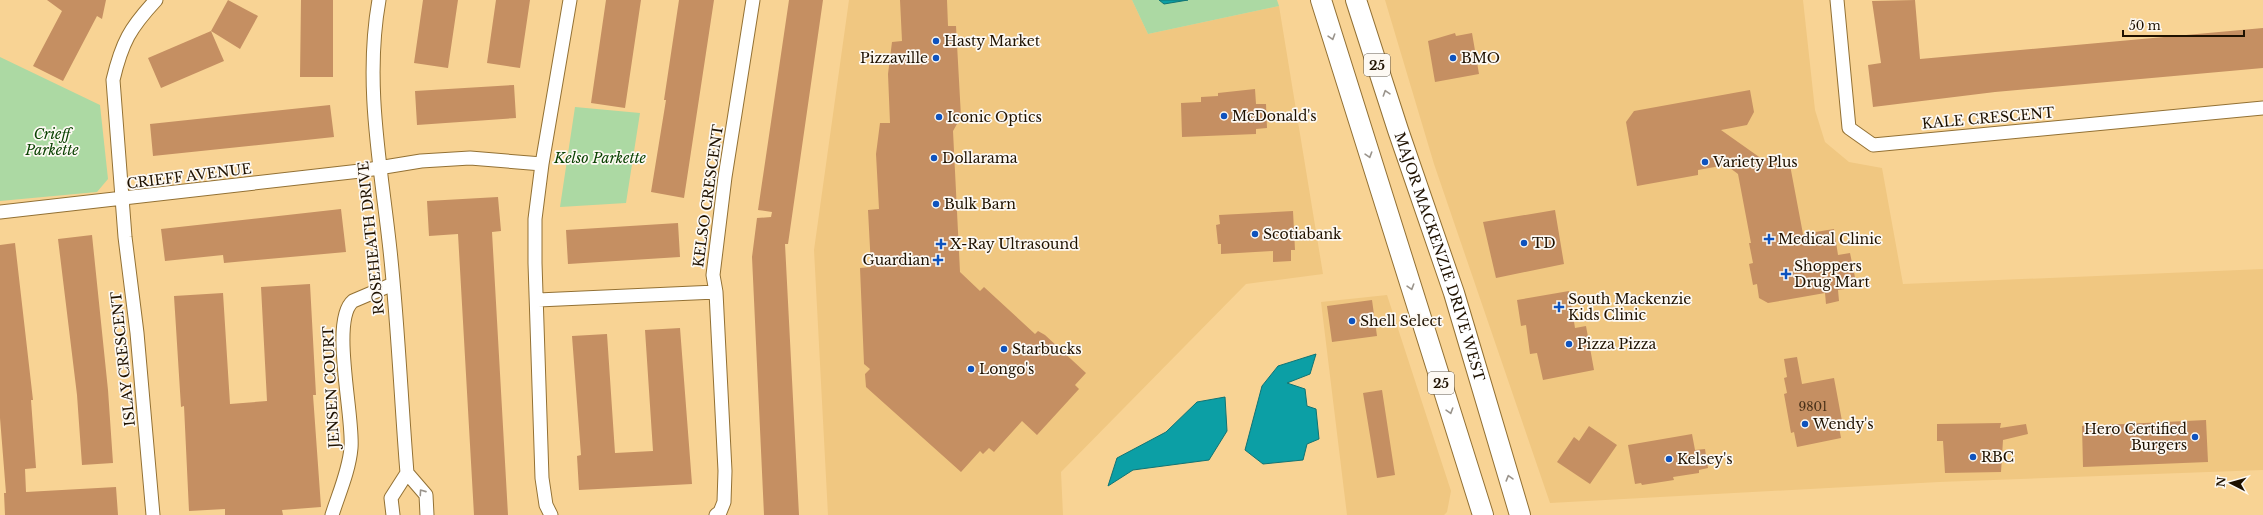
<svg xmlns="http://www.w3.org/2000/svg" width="2263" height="515" viewBox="0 0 2263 515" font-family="'Libre Baskerville',serif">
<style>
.built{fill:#f0c781}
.green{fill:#acd9a3}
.water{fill:#0c9fa5;stroke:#117474}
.building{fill:#c58f62}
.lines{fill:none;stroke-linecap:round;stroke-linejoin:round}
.minor-casing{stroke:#937134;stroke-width:15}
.primary-casing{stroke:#937134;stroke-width:22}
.minor{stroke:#fff;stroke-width:13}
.primary{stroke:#fff;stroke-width:20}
.oneway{stroke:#9a948c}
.poi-dot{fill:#0f53be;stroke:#fdf9f3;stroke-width:1.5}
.labels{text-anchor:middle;stroke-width:3.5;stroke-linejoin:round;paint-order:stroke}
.number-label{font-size:12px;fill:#483018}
.shield{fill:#fdf9f3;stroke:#615749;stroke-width:1}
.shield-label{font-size:13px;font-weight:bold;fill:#1e1100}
.poi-label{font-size:14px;fill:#1e1100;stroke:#fdf9f3;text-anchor:start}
.street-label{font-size:14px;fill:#1e1100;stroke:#fdf9f3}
.park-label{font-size:14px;font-style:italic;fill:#094100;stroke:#fdf9f3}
</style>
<rect width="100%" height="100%" fill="#f8d394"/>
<!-- built -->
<path class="built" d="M849 0H1132L1148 34 1279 6 1323 274 1246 284 1061 472 1063 515H828L814 250Z
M1385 0H1803L1815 110 1825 142 1849 162 1882 168 1903 284 2263 269V470L1939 482 1550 503 1434 164Z
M1387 295 1451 491 1447 512 1444 515H1347L1321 302Z"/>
<!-- green -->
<path class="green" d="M1132 0H1277L1279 6 1148 34Z
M0 57 100 105 108 179 97 192 0 201Z
M575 107 640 113 626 203 560 207Z"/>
<!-- water -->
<path class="water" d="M1159 0H1188L1164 4Z
M1316 354 1310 374 1287 383 1305 389 1307 406 1316 409 1319 439 1307 444 1303 460 1263 464 1245 450 1262 386 1278 366Z
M1225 397 1227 431 1209 460 1133 470 1108 486 1117 458 1166 432 1197 402Z"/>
<!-- building -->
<path class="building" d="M47 0H106L102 19 97 16 63 81 33 66 62 11Z
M228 0 258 16 240 49 211 31Z
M301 0H333V77H300Z
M423 0H458L448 68 414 63Z
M496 0H530L520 68 487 63Z
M606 0H641L625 108 591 103Z
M679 0H714L684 198 651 192 666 100H664Z
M789 0H823L788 244H785L799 515H764L752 257 757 218 771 217 772 212 758 210Z
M900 0H947L948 26H956L961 117 953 131 960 272 980 291 984 287 1035 334 1038 331 1045 335 1086 373 1075 385 1079 389 1037 435 1022 421 994 452 989 448 983 454 980 451 961 472 866 387 865 374 870 369 864 364 860 268 871 267 868 210 879 209 876 154 880 123H890L888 74 892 42 902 41Z
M1915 0 1920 59 2263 28V68L1995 92 1873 107 1868 65 1881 63 1872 1Z
M211 31 224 61 161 88 148 58Z
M1455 33 1456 36 1472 33 1479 74 1435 82 1428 41Z
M514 85 516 118 417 125 415 91Z
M1255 89 1256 104H1266L1267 128 1256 129V134L1182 137 1181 103 1201 102V97L1218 96V93Z
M1750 90 1754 112 1747 125 1721 130 1762 159 1778 156 1780 166 1790 165 1803 234 1834 229 1838 255 1850 253 1857 287 1838 290 1839 301 1826 304 1825 293 1768 303 1759 298 1757 284 1753 285 1749 264 1753 263 1749 243H1751L1738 174 1726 165 1698 170V175L1637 186 1626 122 1634 111Z
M330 105 334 137 153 156 150 124Z
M498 197 501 231 492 232 508 515H474L458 234 429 236 427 201Z
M341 209 346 252 224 263 223 255 165 261 161 229Z
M1555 210 1564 264 1496 278 1483 222Z
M1293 211 1295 250H1291V261L1273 262V251L1221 254V244H1218L1216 225 1220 224 1219 215Z
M678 223 680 257 568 264 566 230Z
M92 235 108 390 113 463 82 465 77 395 58 239Z
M15 243 33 400H31L36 468 25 469 26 492 116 487 118 515H5L4 493H6L0 418V245Z
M310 284 316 395H313L321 507 282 510 283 515H225V509L189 511 184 406 181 407 174 296 223 293 230 404 267 401 261 287Z
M1569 291 1575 328 1586 326 1594 370 1543 380 1537 353 1530 354 1526 325 1521 326 1517 300Z
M1372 300 1377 336 1332 342 1327 306Z
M680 328 692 484 579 490 577 456 581 455 572 336 607 334 615 453 653 451 645 330Z
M1797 357 1802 384 1834 378 1842 421 1838 422 1841 438 1797 447 1794 432 1791 433 1784 394 1787 393 1784 378 1787 377 1784 359Z
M1382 390 1395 475 1377 478 1363 393Z
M2206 420 2208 462 2083 467 2082 426Z
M2001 423 2000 428 2026 424 2028 434 2003 440 2001 472 1945 473 1943 441H1937V424Z
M1589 426 1617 445 1590 484 1557 462 1574 437 1579 441Z
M1692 434 1695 450 1705 449 1708 468 1699 470V473L1673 477 1674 480 1642 485 1641 483 1635 484 1628 445Z"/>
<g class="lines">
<defs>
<path id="minor" d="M379 0C364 84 381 166 390 250 398 324 401 399 407 473L391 498 393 515
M1837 0 1849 128 1873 145 2263 108
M0 212 360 171 421 161 470 158 542 164
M538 300 716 292
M407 473 426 495 427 515
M153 515 137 333 125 237 113 80C122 42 130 28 156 0
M332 515C339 493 349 471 351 448 354 417 330 320 353 301L393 284
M551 515 546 505 542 478 535 263V219L542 164 570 0
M716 515 720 512 724 502 725 471 716 292 713 275 725 177 753 0"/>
<g id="primary">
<path d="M1321 0 1483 515"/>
<path id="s1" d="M1356 0 1398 130 1454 293 1520 515"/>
</g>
</defs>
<!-- minor casing -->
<use href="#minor" class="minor-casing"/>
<!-- primary casing -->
<use href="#primary" class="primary-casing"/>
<!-- minor -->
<use href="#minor" class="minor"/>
<!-- primary -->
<use href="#primary" class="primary"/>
</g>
<!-- one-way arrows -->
<defs><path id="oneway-chevron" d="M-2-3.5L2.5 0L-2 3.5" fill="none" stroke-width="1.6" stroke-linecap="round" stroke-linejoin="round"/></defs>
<g class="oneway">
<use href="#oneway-chevron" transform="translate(1332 37) rotate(73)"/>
<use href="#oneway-chevron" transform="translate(1386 93) rotate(-108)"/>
<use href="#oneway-chevron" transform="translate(1369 155) rotate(73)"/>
<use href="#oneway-chevron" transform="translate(1411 287) rotate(73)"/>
<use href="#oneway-chevron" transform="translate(1450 411) rotate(73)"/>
<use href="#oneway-chevron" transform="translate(1509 478) rotate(-106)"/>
<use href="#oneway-chevron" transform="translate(422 492) rotate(-125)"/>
</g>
<!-- markers -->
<g class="poi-dot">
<circle cx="936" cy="41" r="4"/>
<circle cx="936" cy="58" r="4"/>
<circle cx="1453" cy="58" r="4"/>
<circle cx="1224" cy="116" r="4"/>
<circle cx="939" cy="117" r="4"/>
<circle cx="934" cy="158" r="4"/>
<circle cx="1705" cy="162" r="4"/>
<circle cx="936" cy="204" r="4"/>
<circle cx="1255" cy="234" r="4"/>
<path d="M1767 233h4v4h4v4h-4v4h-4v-4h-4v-4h4z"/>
<circle cx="1524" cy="243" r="4"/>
<path d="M939 238h4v4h4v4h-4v4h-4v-4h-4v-4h4z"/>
<path d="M936 254h4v4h4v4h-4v4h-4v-4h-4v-4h4z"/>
<path d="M1784 268h4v4h4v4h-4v4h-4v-4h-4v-4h4z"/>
<path d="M1557 301h4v4h4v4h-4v4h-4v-4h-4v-4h4z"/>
<circle cx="1352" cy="321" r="4"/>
<circle cx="1569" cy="344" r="4"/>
<circle cx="1004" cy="349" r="4"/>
<circle cx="971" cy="369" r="4"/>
<circle cx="1805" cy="424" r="4"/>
<circle cx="2195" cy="437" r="4"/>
<circle cx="1973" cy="457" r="4"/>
<circle cx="1669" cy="459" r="4"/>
</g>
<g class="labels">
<!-- number labels -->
<g class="number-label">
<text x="1813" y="411">9801</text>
</g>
<!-- shield labels -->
<g class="shield">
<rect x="1364" y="54" width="26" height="22" rx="3"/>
<rect x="1428" y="372" width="26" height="22" rx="3"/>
</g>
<g class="shield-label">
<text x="1377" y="70">25</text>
<text x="1441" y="388">25</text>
</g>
<!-- poi labels -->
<g class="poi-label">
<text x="944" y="46">Hasty Market</text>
<text x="928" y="63" text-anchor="end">Pizzaville</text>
<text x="1461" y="63">BMO</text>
<text x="1232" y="121">McDonald's</text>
<text x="947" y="122">Iconic Optics</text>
<text x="942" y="163">Dollarama</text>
<text x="1713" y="167">Variety Plus</text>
<text x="944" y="209">Bulk Barn</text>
<text x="1263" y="239">Scotiabank</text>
<text x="1778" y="244">Medical Clinic</text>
<text x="1532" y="248">TD</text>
<text x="950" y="249">X-Ray Ultrasound</text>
<text x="930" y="265" text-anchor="end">Guardian</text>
<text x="1794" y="271">Shoppers<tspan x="1794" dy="16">Drug Mart</tspan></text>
<text x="1568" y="304">South Mackenzie<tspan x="1568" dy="16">Kids Clinic</tspan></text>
<text x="1360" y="326">Shell Select</text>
<text x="1577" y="349">Pizza Pizza</text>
<text x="1012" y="354">Starbucks</text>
<text x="979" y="374">Longo's</text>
<text x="1813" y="429">Wendy's</text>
<text x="2187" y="434" text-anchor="end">Hero Certified<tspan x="2187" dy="16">Burgers</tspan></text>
<text x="1981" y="462">RBC</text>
<text x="1677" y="464">Kelsey's</text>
</g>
<!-- street labels -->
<g class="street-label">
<text transform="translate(1988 118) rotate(-5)" y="5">KALE CRESCENT</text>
<text transform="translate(189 176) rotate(-7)" y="5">CRIEFF AVENUE</text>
<text transform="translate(708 196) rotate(-82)" y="5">KELSO CRESCENT</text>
<text transform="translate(371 238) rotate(-96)" y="5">ROSEHEATH DRIVE</text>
<text dy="5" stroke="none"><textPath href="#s1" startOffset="270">MAJOR MACKENZIE DRIVE WEST</textPath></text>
<text transform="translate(123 359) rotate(-96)" y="5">ISLAY CRESCENT</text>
<text transform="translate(331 387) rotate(-93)" y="5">JENSEN COURT</text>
</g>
<!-- park labels -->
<g class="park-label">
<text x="52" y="139">Crieff<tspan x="52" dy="16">Parkette</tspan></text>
<text x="600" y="163">Kelso Parkette</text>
</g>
</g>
<!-- north arrow -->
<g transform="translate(2231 483) rotate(276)" stroke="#fdf9f3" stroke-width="3" paint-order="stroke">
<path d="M0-3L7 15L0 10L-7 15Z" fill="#1e1100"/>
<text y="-6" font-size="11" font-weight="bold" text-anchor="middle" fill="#1e1100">N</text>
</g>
<!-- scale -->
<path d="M2123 30v6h121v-6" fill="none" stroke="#1e1100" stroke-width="2"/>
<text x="2129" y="30" font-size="12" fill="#1e1100" stroke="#fdf9f3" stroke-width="3" paint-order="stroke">50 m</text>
</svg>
